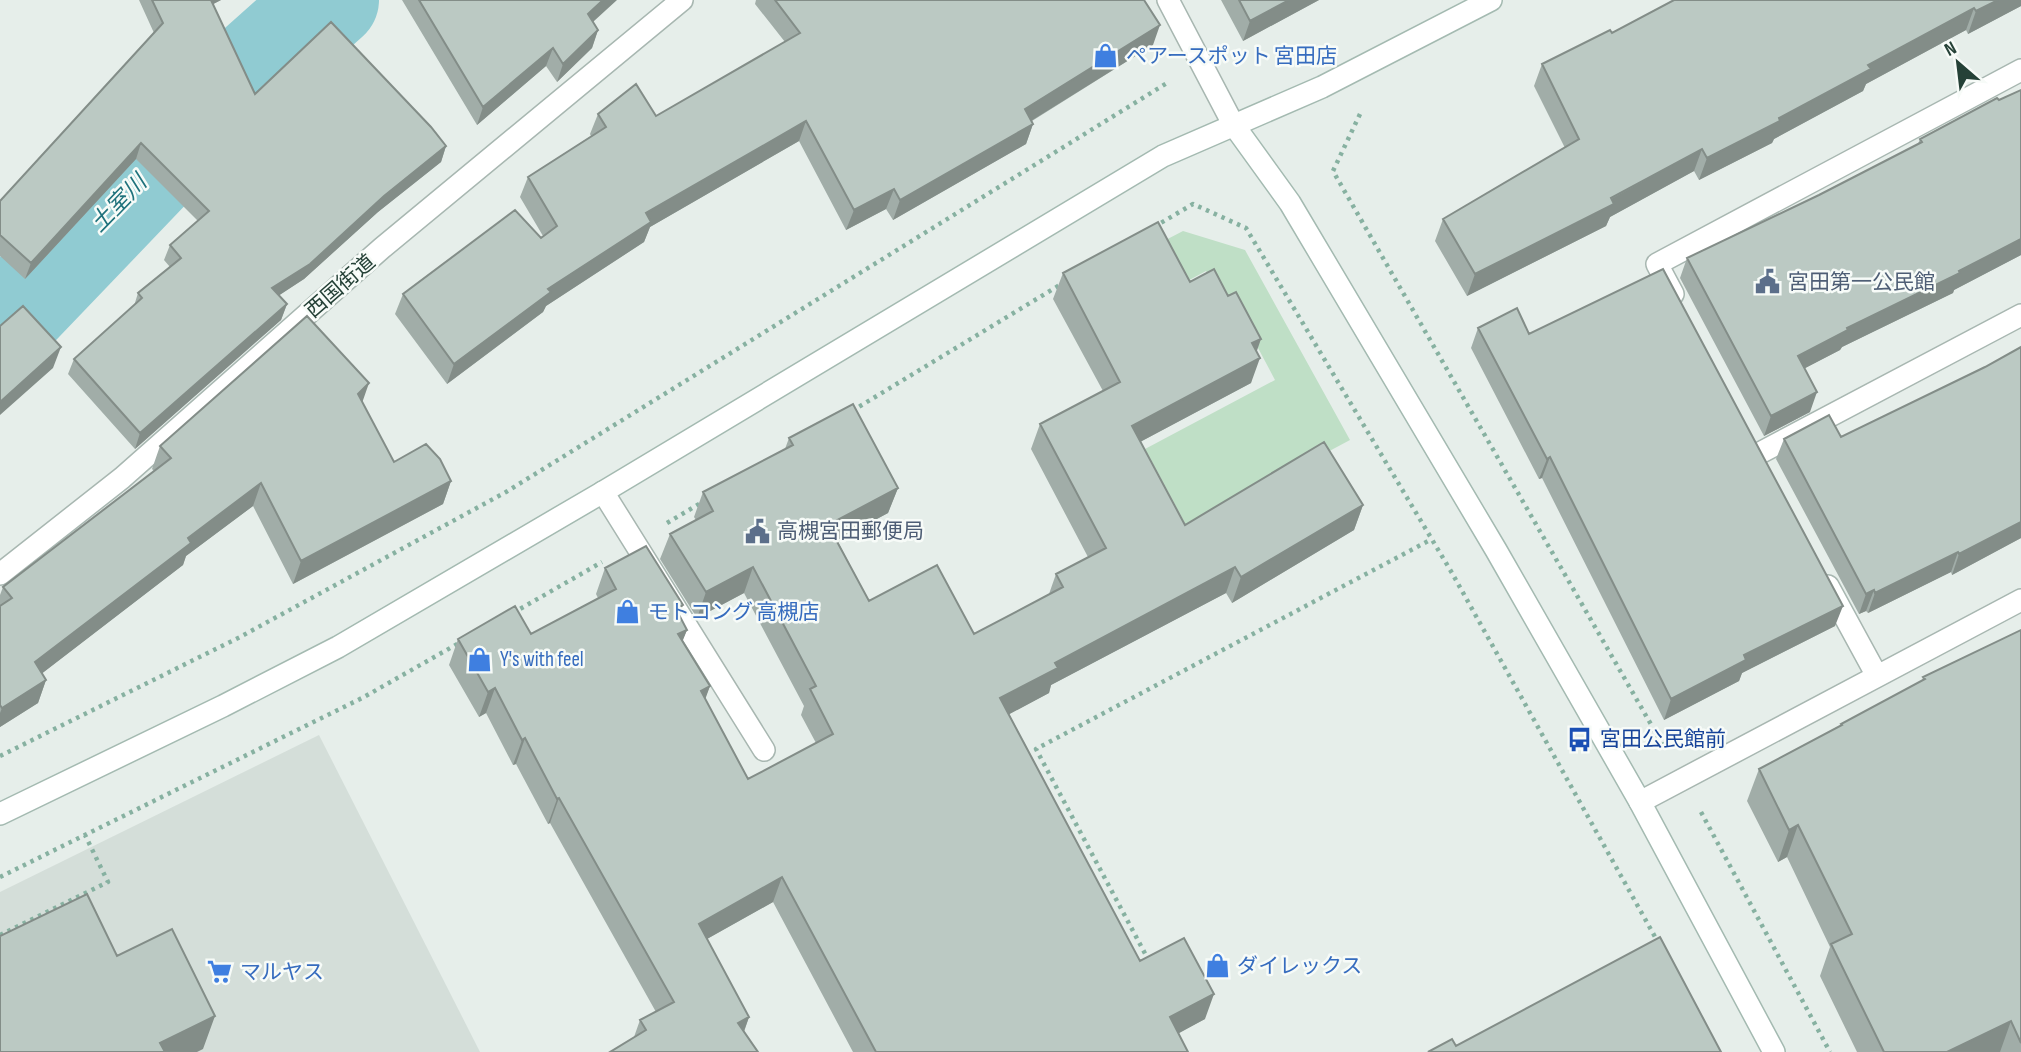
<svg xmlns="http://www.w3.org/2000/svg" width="2021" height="1052" viewBox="0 0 2021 1052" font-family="'Sofia Sans Condensed','Noto Sans JP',sans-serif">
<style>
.built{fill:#d4ded9}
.green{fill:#bfdfc6}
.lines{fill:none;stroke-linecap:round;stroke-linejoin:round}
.river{stroke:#90cbd2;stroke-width:98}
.lane-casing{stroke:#a8b7b1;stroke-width:24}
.street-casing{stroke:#a8b7b1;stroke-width:24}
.secondary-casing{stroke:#a4bab1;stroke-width:24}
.path{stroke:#87b1a1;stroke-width:4.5;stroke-dasharray:3.5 5;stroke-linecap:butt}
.lane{stroke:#fff;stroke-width:21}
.street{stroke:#fff;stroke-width:21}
.secondary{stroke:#fff;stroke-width:21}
.wall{fill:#a1ada8}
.shaded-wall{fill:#838d88}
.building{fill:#bbc9c3;stroke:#838d88;stroke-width:2}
.labels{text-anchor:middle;stroke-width:5;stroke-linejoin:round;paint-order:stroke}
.shop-label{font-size:21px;fill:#366cbe;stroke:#f7fbf8;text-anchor:start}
.service-label{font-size:21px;fill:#4e5e75;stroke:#f7fbf8;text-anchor:start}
.street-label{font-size:21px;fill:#254137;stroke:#f7fbf8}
.transit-label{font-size:21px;fill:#164399;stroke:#f7fbf8;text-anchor:start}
.water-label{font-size:23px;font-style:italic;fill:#1f727c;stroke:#f7fbf8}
</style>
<rect width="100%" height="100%" fill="#e6eeea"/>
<!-- built -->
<path class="built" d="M319 735 480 1052H0V892Z"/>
<!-- green -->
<path class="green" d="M1183 231 1245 250 1350 440 1187 527 1145 449 1275 380 1233 301 1224 306 1206 271 1180 285 1158 244Z"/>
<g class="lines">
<!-- river -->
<path class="river" d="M0 324 21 306 220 98 330 0"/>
<defs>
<path id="lane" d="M603 492 764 750"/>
<path id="street" d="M1168 0 1233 124
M1673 294 1657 264 2021 70
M1758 454 2021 315
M0 574 122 478 382 248 682 0
M1828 586 1877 676
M1640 802 2021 600"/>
<path id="secondary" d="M1233 124 1290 203 1496 550 1640 802 1774 1052
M0 814 223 706 338 647 603 492 1163 156 1322 87 1491 0"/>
</defs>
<!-- lane casing -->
<use href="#lane" class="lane-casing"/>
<!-- street casing -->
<use href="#street" class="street-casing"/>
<!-- secondary casing -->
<use href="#secondary" class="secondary-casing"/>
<!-- path -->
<path class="path" d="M1360 114 1333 171 1664 747
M1154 227 1193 204 1246 228 1452 573 1659 944
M852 411 1063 283
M667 523 704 501
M513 613 602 562
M0 756 240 637 506 492 1167 83
M1701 812 1830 1052
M0 877 364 697 459 643
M0 935 108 882 85 835
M1149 961 1036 749 1432 539"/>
<!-- lane -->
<use href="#lane" class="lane"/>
<!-- street -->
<use href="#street" class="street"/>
<!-- secondary -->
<use href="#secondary" class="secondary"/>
</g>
<!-- wall -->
<path class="wall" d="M139 0H221L213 4 255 94 446 146 441 162 378 212 304 279 279 295 287 304 281 320 135 449 68 374 74 359 134 306 138 293 170 267 164 260 170 245 198 221 136 159 25 279 0 256V201L154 33Z
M402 0H616L593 21 598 30 592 48 557 82 546 66 477 125Z
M756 0H1144L1153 45 1032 121 1033 124 1026 144 893 220 886 209 846 230 799 141 650 227 644 242 546 306 543 312 447 384 395 314 403 294 543 236 520 197 528 177 591 136 590 134 598 114 656 116 785 42 755 4Z
M1221 0H1319L1243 41Z
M2021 0V6L1968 34 1966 30 1866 84 1863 91 1774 139 1772 143 1699 180 1694 171 1610 217 1606 226 1467 296 1435 241 1443 219 1565 148 1534 86 1542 64Z
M2021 90V255L1954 290 1953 293 1842 347 1840 350 1805 368 1810 412 1764 436 1680 278 1687 258 1819 195 1918 144 1920 139Z
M1063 273 1190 282 1256 351 1251 383 1140 442 1185 525 1363 505 1354 530 1232 603 1226 593 1051 685 1049 693 1009 714 1140 961 1205 1019 1178 1033 1188 1052H853L773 902 707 939 749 1017 744 1032 634 1037 640 1020 656 1012 550 823 548 824 516 764 513 765 486 713 479 717 449 665 458 639 531 634 598 598 596 594 605 568 679 615 687 630 682 641 710 686 705 698 748 779 816 743 801 715 804 706 744 593 697 618 660 559 670 534 696 520 694 517 703 492 785 449 789 438 898 488 888 513 837 540 869 601 974 634 1049 594 1056 574 1088 557 1031 449 1040 424 1103 391 1053 299Z
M1478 328 1529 334 1835 626 1742 673 1739 681 1664 720 1542 478 1539 479 1471 348Z
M362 402 394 462 451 481 443 504 293 584 253 506 186 556 183 565 42 673 46 680 38 703 0 727V595L3 587 154 471 152 469 160 446Z
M1841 437 2021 538 1952 575 1951 572 1868 613 1866 611 1859 614 1776 459 1784 439Z
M2021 630V1052H1857L1820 976 1830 947 1787 857 1778 862 1747 801 1759 769 1840 726 1841 724 1922 681 1923 677Z"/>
<!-- shaded-wall -->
<path class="shaded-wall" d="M206 0H221L202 10Z
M603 0H617L582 32 588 14Z
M1289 0H1319L1243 41 1250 21Z
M1998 0H2021V6L1968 34 1976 11Z
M1974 8 1966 30 1866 84 1863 91 1774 139 1772 143 1699 180 1707 158 1779 118 1868 65Z
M1160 25 1153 45 1018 129 1025 109Z
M598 30 592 48 557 82 563 64Z
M553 48 546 66 477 125 483 107Z
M806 121 799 141 650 227 644 242 546 306 543 312 447 384 454 364 548 289 646 213Z
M1033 124 1026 144 893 220 900 200Z
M141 143 136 159 25 279 31 263Z
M446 146 441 162 378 212 304 279 266 304 272 288Z
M1702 149 1694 171 1610 217 1606 226 1467 296 1475 274Z
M894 189 886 209 846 230 854 210Z
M2021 239V255L1954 290 1953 293 1842 347 1840 350 1790 376 1798 356 1847 328Z
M287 304 281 320 135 449 140 433Z
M1261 339 1253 362 1260 358 1251 383 1123 451 1132 426 1252 343Z
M61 347 53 368 0 415V402Z
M369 383 361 406 358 394Z
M1817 392 1810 412 1764 436 1771 416Z
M1550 457 1542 478 1539 479 1547 459Z
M451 481 443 504 293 584 301 561Z
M261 483 253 506 186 556 183 565 27 685 35 662 188 538Z
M898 488 888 513 819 550 828 525Z
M1363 505 1354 530 1232 603 1241 577Z
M2021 522V538L1952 575 1959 554Z
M1958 552 1951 572 1868 613 1875 593Z
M753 567 744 593 697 618 706 592Z
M1235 567 1226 593 1051 685 1049 693 991 724 1000 698 1055 663Z
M1874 590 1866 611 1859 614 1866 594Z
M683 605 674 630 676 609Z
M1843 606 1835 626 1742 673 1739 681 1664 720 1671 699 1744 655Z
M687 630 677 655 678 634Z
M46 680 38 703 0 727V713L2 708Z
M710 686 701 711V691Z
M495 688 486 713 479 717 488 692Z
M525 738 516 764 513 765 522 740Z
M559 798 550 823 548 824 557 799Z
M1798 825 1787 857 1778 862 1789 830Z
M782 877 773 902 689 949 699 924Z
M1214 994 1205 1019 1161 1043 1170 1017Z
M215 1016 203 1049 197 1052H157L160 1043Z
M749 1017 740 1042 738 1023Z
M2011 1021 2000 1052H1947Z"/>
<!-- building -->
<path class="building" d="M152 0H211L255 94 331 22 431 127 446 146 384 196 310 264 272 288 287 304 140 433 74 359 142 298 138 293 181 258 170 245 209 211 141 143 31 263 0 235V201L163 23Z
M419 0H603L588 14 598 30 563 64 553 48 483 107Z
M775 0H1144L1160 25 1025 109 1033 124 900 200 894 189 854 210 806 121 646 213 651 222 548 289 551 292 454 364 403 294 515 210 541 238 557 226 528 177 606 127 598 114 636 84 656 116 800 33Z
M1239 0H1289L1250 21Z
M1674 0H1998L1976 11 1974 8 1868 65 1871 69 1779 118 1780 121 1707 158 1702 149 1611 198 1614 204 1475 274 1443 219 1579 139 1542 64 1610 30 1612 33Z
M2021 90V239L1959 271 1960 273 1847 328 1848 330 1798 356 1817 392 1771 416 1687 258 1819 195 1922 142 1920 139 1997 98 1999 100Z
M1158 222 1190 282 1214 269 1228 296 1236 292 1261 339 1252 343 1260 358 1132 426 1185 525 1324 442 1363 505 1241 577 1235 567 1055 663 1058 668 1000 698 1140 961 1184 938 1214 994 1170 1017 1188 1052H876L782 877 699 924 749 1017 738 1023 758 1052H610L646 1030 640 1020 674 1002 559 798 557 799 525 738 522 740 495 688 488 692 458 639 515 606 531 634 616 589 605 568 646 546 683 605 676 609 687 630 678 634 710 686 701 691 748 779 833 734 810 689 816 686 753 567 706 592 670 534 713 511 703 492 793 445 789 438 853 404 898 488 828 525 869 601 937 565 974 634 1063 587 1056 574 1106 548 1040 424 1120 382 1063 273Z
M1663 269 1843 606 1744 655 1746 660 1671 699 1550 457 1547 459 1478 328 1517 308 1529 334Z
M23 306 61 347 0 402V326Z
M307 316 369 383 358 394 394 462 426 444 440 459 451 481 301 561 261 483 188 538 191 543 35 662 46 680 2 708 0 705V606L12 598 3 587 171 458 160 446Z
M2021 347V522L1959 554 1958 552 1875 593 1874 590 1866 594 1784 439 1829 415 1841 437 1985 367Z
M2021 630V1043L2011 1021 1947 1052H1884L1831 944 1852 934 1798 825 1789 830 1759 769 1842 725 1841 724 1925 679 1923 677Z
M87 894 117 956 172 929 215 1016 160 1043 165 1052H0V936Z
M1660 937 1721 1052H1428L1452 1039 1456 1046Z"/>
<!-- icons -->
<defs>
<symbol id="shop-bare" viewBox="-9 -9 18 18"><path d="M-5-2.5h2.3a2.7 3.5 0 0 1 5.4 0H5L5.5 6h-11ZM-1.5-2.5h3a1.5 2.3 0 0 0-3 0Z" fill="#3f7fe0" stroke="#f7fbf8" stroke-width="2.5" paint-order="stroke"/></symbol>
<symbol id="civic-bare" viewBox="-9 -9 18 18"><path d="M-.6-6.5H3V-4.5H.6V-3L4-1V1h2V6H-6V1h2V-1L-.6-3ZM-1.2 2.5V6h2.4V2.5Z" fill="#5c6f8a" stroke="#f7fbf8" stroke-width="2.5" paint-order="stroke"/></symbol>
<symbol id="bus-bare" viewBox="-9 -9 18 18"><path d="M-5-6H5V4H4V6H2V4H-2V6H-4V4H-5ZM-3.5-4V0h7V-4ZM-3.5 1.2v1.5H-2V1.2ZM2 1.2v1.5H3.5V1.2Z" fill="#1a4fb4" stroke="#f7fbf8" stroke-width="2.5" paint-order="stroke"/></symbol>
<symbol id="supermarket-bare" viewBox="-9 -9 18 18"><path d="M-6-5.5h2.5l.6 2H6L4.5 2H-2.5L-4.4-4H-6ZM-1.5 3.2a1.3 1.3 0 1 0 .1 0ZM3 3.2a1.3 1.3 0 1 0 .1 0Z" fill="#3f7fe0" stroke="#f7fbf8" stroke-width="2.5" paint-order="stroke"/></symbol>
</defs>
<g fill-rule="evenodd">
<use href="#shop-bare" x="1088" y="38" width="35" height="35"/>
<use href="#civic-bare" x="1750" y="264" width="35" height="35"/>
<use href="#civic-bare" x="740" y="514" width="35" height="35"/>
<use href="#shop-bare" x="610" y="594" width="35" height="35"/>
<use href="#shop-bare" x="462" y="642" width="35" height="35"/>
<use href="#bus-bare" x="1562" y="722" width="35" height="35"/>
<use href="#shop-bare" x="1200" y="948" width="35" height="35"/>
<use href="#supermarket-bare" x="202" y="954" width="35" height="35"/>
</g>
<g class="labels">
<!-- shop labels -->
<g class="shop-label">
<text x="1126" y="63">ペアースポット 宮田店</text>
<text x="648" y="619">モトコング 高槻店</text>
<text x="500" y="666">Y's with feel</text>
<text x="1237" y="973">ダイレックス</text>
<text x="240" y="979">マルヤス</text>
</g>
<!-- service labels -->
<g class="service-label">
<text x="1788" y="289">宮田第一公民館</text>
<text x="777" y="538">高槻宮田郵便局</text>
</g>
<!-- street labels -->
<g class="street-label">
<text transform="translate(340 286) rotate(-41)" y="7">西国街道</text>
</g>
<!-- transit labels -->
<g class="transit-label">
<text x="1600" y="746">宮田公民館前</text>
</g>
<!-- water labels -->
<g class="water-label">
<text transform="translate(118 203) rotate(-46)" y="8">土室川</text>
</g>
</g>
<!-- north arrow -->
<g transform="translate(1958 63) rotate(332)" stroke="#f7fbf8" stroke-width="5" paint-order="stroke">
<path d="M0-5L12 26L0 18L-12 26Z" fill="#254137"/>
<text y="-10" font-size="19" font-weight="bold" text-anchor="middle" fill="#254137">N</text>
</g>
</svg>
